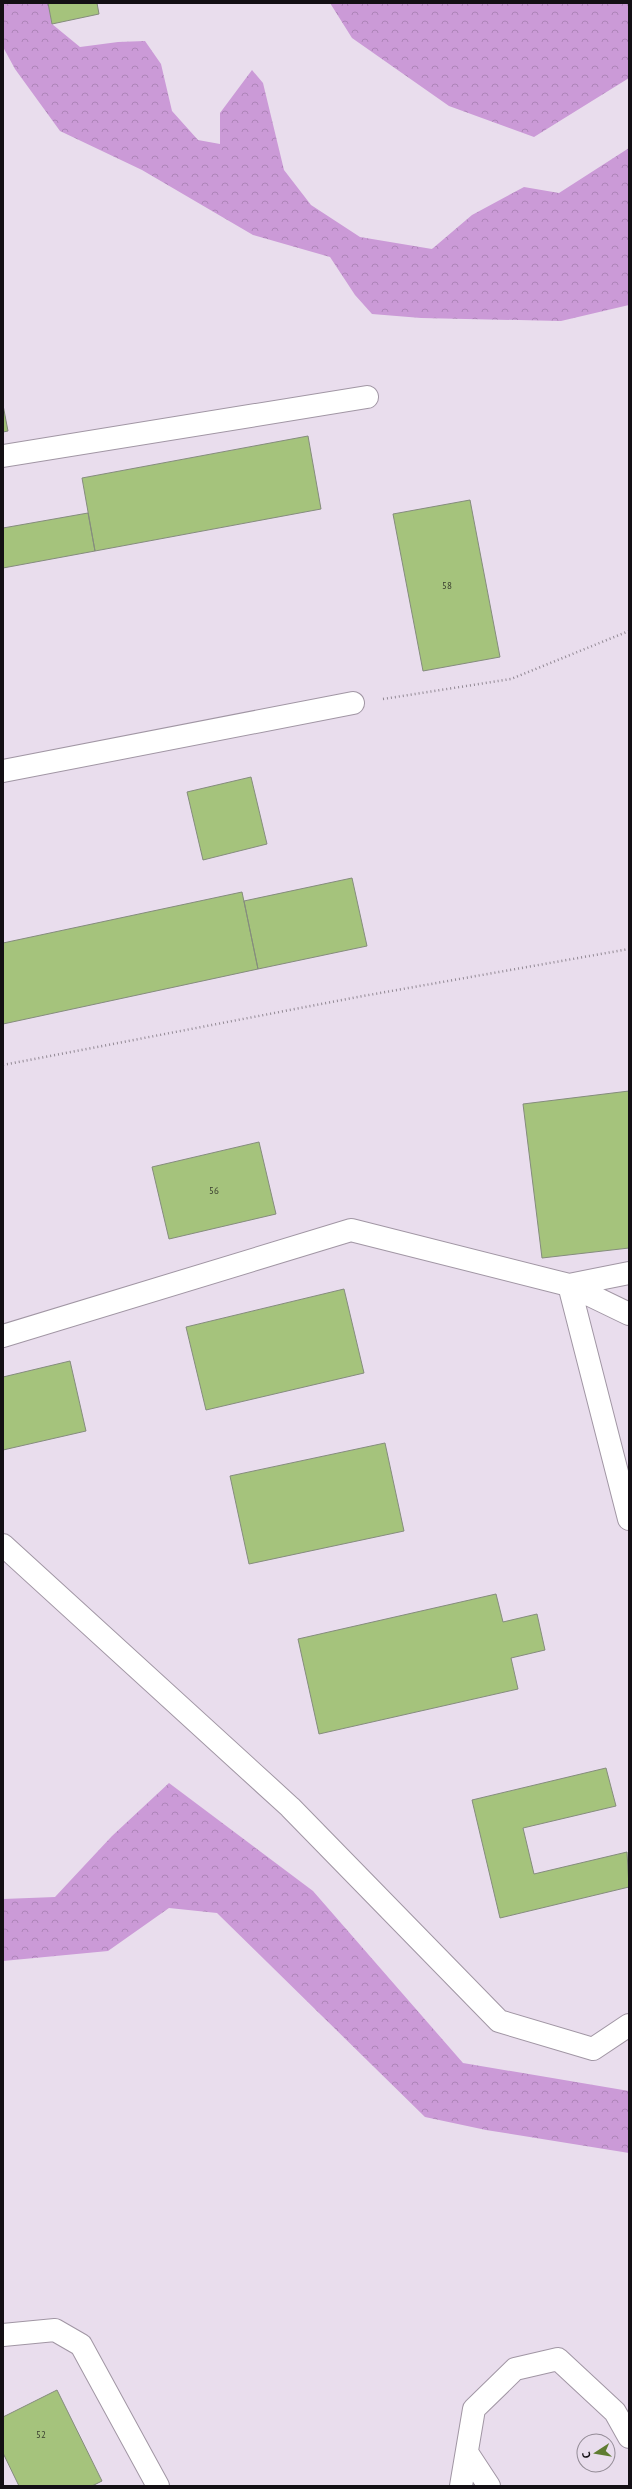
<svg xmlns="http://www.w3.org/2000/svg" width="632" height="2489" viewBox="0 0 632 2489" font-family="'PT Sans',sans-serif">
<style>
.forest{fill:url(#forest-crowns)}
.building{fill:#a5c37c;stroke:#858c7d}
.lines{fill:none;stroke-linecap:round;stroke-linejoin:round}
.minor-casing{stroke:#a196a4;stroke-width:24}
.path{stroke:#928994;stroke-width:2.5;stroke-dasharray:1 3;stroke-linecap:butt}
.minor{stroke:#fff;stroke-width:22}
.labels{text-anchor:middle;stroke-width:3;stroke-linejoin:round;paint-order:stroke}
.number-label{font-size:9px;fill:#383c2e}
</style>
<defs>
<pattern id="forest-crowns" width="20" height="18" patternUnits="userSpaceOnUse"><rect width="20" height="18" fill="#cb9ad7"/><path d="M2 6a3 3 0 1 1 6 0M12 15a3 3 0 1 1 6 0" fill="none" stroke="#ad84b8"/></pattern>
</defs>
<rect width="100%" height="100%" fill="#e9dded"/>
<!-- forest -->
<path class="forest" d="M3 3H48L52 24 80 47 118 42 145 41 161 64 172 111 198 140 220 144V113L252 70 263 83 284 170 311 205 360 237 432 249 472 215 524 187 559 193 629 148V305L561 321 421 318 372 314 355 295 330 257 253 235 142 170 60 131 15 69 3 47Z
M330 3H629V78L534 137 449 106 352 38Z
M169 1783 313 1891 463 2063 629 2091V2153L486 2130 425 2117 217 1913 169 1908 108 1951 3 1961V1899L55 1897 112 1836Z"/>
<!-- building -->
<path class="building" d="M48 3H97L99 14 52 24Z
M3 405 8 431 3 432Z
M308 436 321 509 95 551 82 478Z
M470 500 500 657 423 671 393 514Z
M88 513 95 551 3 568V528Z
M251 777 267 844 203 860 187 792Z
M352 878 367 946 258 969 244 901Z
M242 892 258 969 3 1024V943Z
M629 1091V1248L542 1258 523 1104Z
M259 1142 276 1214 169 1239 152 1167Z
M344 1289 364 1373 206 1410 186 1327Z
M70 1361 86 1431 3 1450V1377Z
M385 1443 404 1531 249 1564 230 1476Z
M496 1594 503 1622 537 1614 545 1650 511 1658 518 1689 319 1734 298 1639Z
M606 1768 616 1806 523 1828 534 1874 627 1852 629 1887 500 1918 472 1800Z
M57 2390 102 2481 92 2486H19L3 2453V2417Z"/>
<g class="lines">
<defs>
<path id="minor" d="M3 456 367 397
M3 771 353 703
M629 1273 569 1285 629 1519
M3 1336 351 1230 569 1285 629 1314
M3 1545 290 1807 499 2021 593 2049 629 2025
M3 2335 55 2330 81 2345 158 2486
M468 2454 489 2486
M461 2486 474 2409 515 2369 558 2359 615 2412 629 2437"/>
</defs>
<!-- minor casing -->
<use href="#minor" class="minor-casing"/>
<!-- path -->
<path class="path" d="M383 699 511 679 629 631
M3 1065 363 996 629 949"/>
<!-- minor -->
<use href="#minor" class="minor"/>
</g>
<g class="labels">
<!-- number labels -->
<g class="number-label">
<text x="447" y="589">58</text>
<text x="214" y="1194">56</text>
<text x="41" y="2438">52</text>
</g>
</g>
<!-- border -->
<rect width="632" height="2489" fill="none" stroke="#130f14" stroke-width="8"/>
<!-- north arrow -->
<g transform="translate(596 2453) rotate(258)"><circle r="19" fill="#e9dded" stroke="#938b96"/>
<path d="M0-3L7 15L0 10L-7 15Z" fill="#5f7c31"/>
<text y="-6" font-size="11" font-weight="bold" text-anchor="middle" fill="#130f14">С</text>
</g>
</svg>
